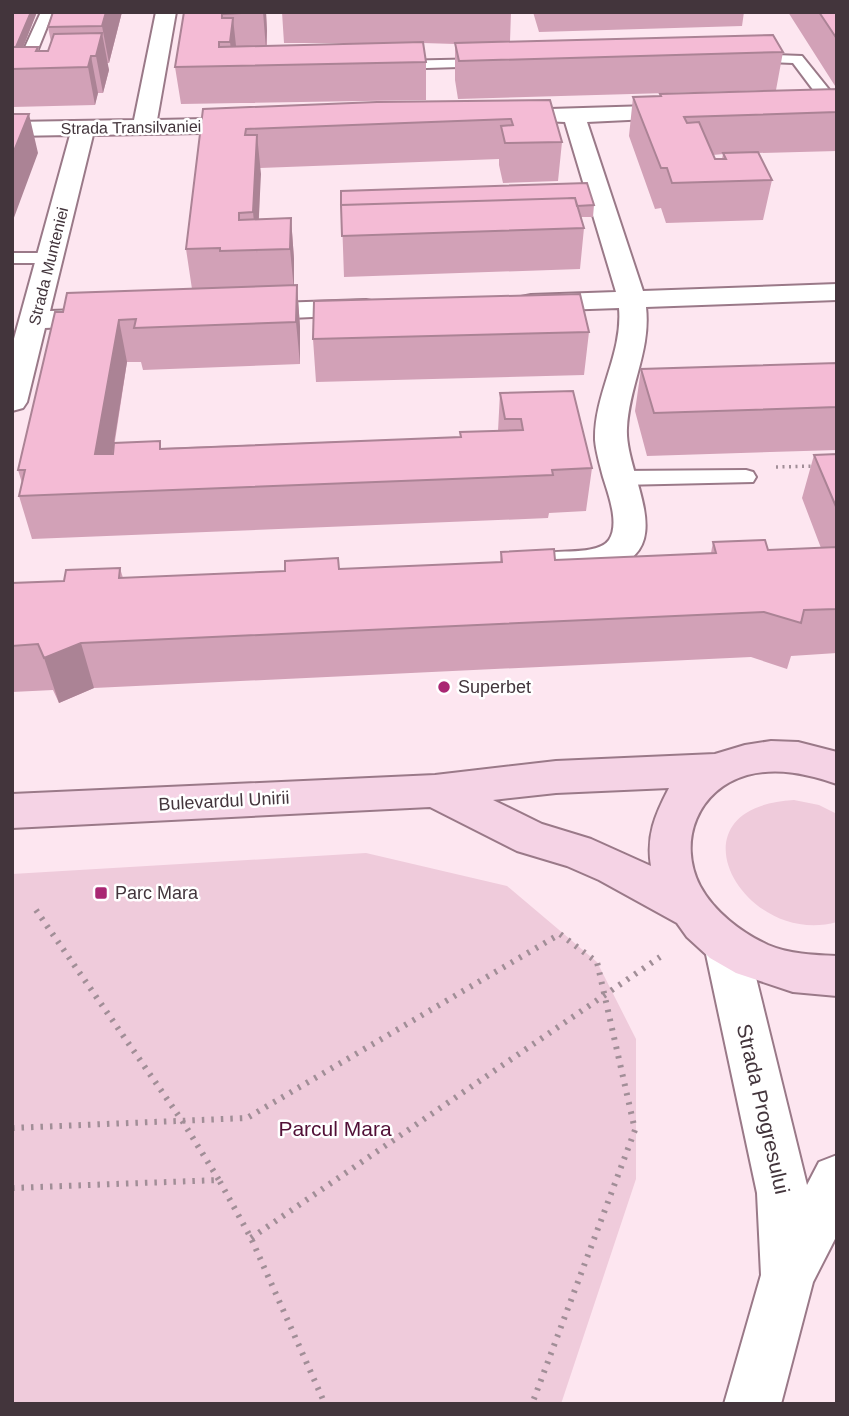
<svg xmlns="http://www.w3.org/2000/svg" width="849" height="1416" viewBox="0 0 849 1416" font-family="Helvetica,sans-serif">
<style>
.green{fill:#efcbdb}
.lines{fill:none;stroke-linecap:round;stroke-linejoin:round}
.service-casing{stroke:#9a7988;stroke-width:4}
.minor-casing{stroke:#9a7988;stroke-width:4}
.tertiary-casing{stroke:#9a7988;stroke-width:4}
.secondary-casing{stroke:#9a7988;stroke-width:4}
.path-far1{stroke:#a18e97;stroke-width:3.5;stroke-dasharray:2 4.5;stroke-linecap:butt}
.path{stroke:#a18e97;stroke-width:6;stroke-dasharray:2.5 7;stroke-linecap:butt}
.service{fill:#fff;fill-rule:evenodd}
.minor{fill:#fff;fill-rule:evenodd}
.tertiary{fill:#fff;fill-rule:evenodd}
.secondary{fill:#f5d3e5;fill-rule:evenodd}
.wall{fill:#d2a1b7;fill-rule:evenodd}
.shaded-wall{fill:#ab8395}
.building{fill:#f4bbd5;stroke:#ab8395;stroke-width:2}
.poi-dot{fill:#a92773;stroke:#fff;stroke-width:2.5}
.labels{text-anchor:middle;stroke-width:5;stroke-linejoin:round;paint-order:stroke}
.far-street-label{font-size:16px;fill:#43353c;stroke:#fff}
.poi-label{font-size:18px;fill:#43353c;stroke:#fff;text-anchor:start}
.street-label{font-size:18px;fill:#43353c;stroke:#fff}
.near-street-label{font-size:21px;fill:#43353c;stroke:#fff}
.near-park-label{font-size:21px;fill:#511036;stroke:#fff}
</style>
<rect width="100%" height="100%" fill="#fde6f0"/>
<!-- green -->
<path class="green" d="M794 800 819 805 837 814V922C743 948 664 807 794 800Z
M366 853 507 886 597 962 636 1039V1179L561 1404H12V874Z"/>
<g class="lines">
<defs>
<path id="service" d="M41 12H53L34 59 12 67V59L21 56Z
M751 54 802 56 835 97 837 112 829 111 793 63 746 61V55Z
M487 59 494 63 492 66 394 69 387 65 394 61Z
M12 253H50L58 258 50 263H12Z
M746 470 753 472 756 477 753 482 620 485 613 483 610 478 613 473 620 471Z"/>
<path id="minor" d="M156 12H176L157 120 255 118 263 120 267 125 263 130 255 132 93 135 50 311 107 309 117 311 121 317 117 323 107 325 45 328 27 402 23 408 12 411V346L70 135 12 136V122L134 120Z
M682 105 690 107 693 112 690 117 587 122 643 291 837 284V300L646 307C651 350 629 386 627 428 624 473 680 548 611 568 588 575 560 577 537 570L532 562 537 554C555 549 598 556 609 540 620 524 608 493 603 477 600 465 596 452 595 440 594 394 623 354 619 308L531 311 521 309 517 303 521 297 531 295 616 292 565 122 542 121 539 116 542 111 550 109Z
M366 300 376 302 380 308 376 314 248 320 238 318 234 312 238 306 248 304Z"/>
<path id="tertiary" d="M726 925 742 931 748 945 807 1185 819 1162 837 1155V1235L813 1282 781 1404H724L761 1275 757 1193 704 945 710 931Z"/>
<path id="secondary" d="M771 741 798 742 837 752V784C808 774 778 767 747 775 698 789 677 841 700 886 714 912 742 933 768 945 789 954 814 955 837 956V996L793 992 736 973 710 958 687 937 677 923 599 880 567 866 517 851 430 807 12 828V794L435 775 556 761 715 754 745 745ZM669 788C655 815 646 836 651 866L591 839 542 824 493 800 556 793Z"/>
</defs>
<!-- service casing -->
<use href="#service" class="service-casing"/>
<!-- minor casing -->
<use href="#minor" class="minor-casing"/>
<!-- tertiary casing -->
<use href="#tertiary" class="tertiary-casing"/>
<!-- secondary casing -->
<use href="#secondary" class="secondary-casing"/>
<!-- path-far1 -->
<path class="path-far1" d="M776 467 817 466"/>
<!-- path -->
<path class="path" d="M36 910 183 1122 219 1180
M12 1128 247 1118 560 934 597 962 635 1130 532 1404
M12 1188 219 1180 251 1238 325 1404
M251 1238 660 957"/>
<!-- service -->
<use href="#service" class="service"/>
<!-- minor -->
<use href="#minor" class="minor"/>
<!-- tertiary -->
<use href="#tertiary" class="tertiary"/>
<!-- secondary -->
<use href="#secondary" class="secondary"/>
</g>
<!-- wall -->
<path class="wall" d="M12 12H37L23 47H38L39 51H48L51 42 48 27 122 12 109 63H107L109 70 103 93H98L95 105 12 107Z
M184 12H266L267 31V46L375 43H284L282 12H511L510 41 783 52 776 90 458 99 455 80V44L423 43 426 62V100L181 104 175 67Z
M533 12H744L742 26 539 32Z
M788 12H837V151L758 153 772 180 763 220 666 223 661 208 655 209 629 136 633 97 660 96V94L837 89ZM723 154 722 159H715L713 155Z
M550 100 562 142 558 181 503 183 499 165V159L260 168 259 219 291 218 294 259V285H297L300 327V364L143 370 141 362H127L113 454 160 441 161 448 460 437V432L498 431 500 393 592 468 586 511 549 513 548 518 32 539 19 496 22 483 18 470 63 312 192 289 186 249 203 109Z
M341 191 594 205 593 217H581L584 228 580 269 344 277Z
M589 332 584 375 316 382 313 339Z
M837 363V450L647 456 635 411 641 369Z
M837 454V653L791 656 787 669 751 657 94 688 59 703 53 690 12 692V583L64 581 120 568 123 578 500 562 501 552 555 560 711 553 713 542 768 550 821 548 802 498 814 455Z"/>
<!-- shaded-wall -->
<path class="shaded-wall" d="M31 12H37L19 58 16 47Z
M106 12H122L109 63 102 26Z
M263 12H266L267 31 266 49Z
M233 18 237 55 233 65 230 42Z
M102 33 109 70 103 93 96 56Z
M91 56 98 93 95 105 88 67Z
M29 114 38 153 12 223V156Z
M257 135 261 174 257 253 253 212Z
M291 218 294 259V290L290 249Z
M297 285 300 327V364L296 322Z
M119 320 127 362 106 492 95 454Z
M81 643 94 688 59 703 44 658Z"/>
<!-- building -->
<path class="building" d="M12 12H31L16 47H12Z
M53 12H106L102 26 48 27Z
M184 12H263L222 14V18H233L230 42H219V47L423 42 426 62 175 67Z
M819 12H837V39Z
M102 33 96 56H91L88 67 12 69V47H38L36 51H48L54 34Z
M773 35 783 52 459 61 455 43Z
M837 89V112L684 117 687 123 699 122 715 159H726L723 153 758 152 772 180 672 183 667 168H661L633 97 661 96 660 94Z
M550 100 562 142 505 143 501 126 513 125 511 119 246 129 245 135H257L253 212 239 213V220L291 218 290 249 220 251V248L186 249 203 109 377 102Z
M12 114H29L12 156Z
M587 183 594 205 577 206 575 198 341 205V191Z
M575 198 584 228 342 236 341 205Z
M297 285 296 322 134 328 136 319 119 320 95 454H113L114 443 160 441V449L461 437 460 432 523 430 521 419H505L500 393 573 391 592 468 552 470 553 475 19 496 25 470H18L55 312H63L67 293Z
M580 294 589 332 313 339 314 301Z
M837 363V407L654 413 641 369Z
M837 454V509L814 455Z
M765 540 768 550 837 547V609L804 610 801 623 764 612 81 643 44 658 38 644 12 646V583L64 581 66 570 120 568 119 578 285 571V561L338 558 339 569 502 562 501 552 554 549 555 560 716 553 713 542Z"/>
<!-- markers -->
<g class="poi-dot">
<circle cx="444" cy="687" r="7"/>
<rect x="94" y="886" width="14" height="14" rx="3.5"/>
</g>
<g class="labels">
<!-- far-street labels -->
<g class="far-street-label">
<text transform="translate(131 127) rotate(-1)" y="6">Strada Transilvaniei</text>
<text transform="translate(48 266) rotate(-76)" y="6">Strada Munteniei</text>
</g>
<!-- poi labels -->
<g class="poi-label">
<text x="458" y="693">Superbet</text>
<text x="115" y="899">Parc Mara</text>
</g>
<!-- street labels -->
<g class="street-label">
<text transform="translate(224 801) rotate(-3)" y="6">Bulevardul Unirii</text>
</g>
<!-- near-street labels -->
<g class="near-street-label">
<text transform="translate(763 1109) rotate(77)" y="7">Strada Progresului</text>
</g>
<!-- near-park labels -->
<g class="near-park-label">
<text x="335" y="1136">Parcul Mara</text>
</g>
</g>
<!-- border -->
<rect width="849" height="1416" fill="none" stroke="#43353c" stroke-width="28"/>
</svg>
